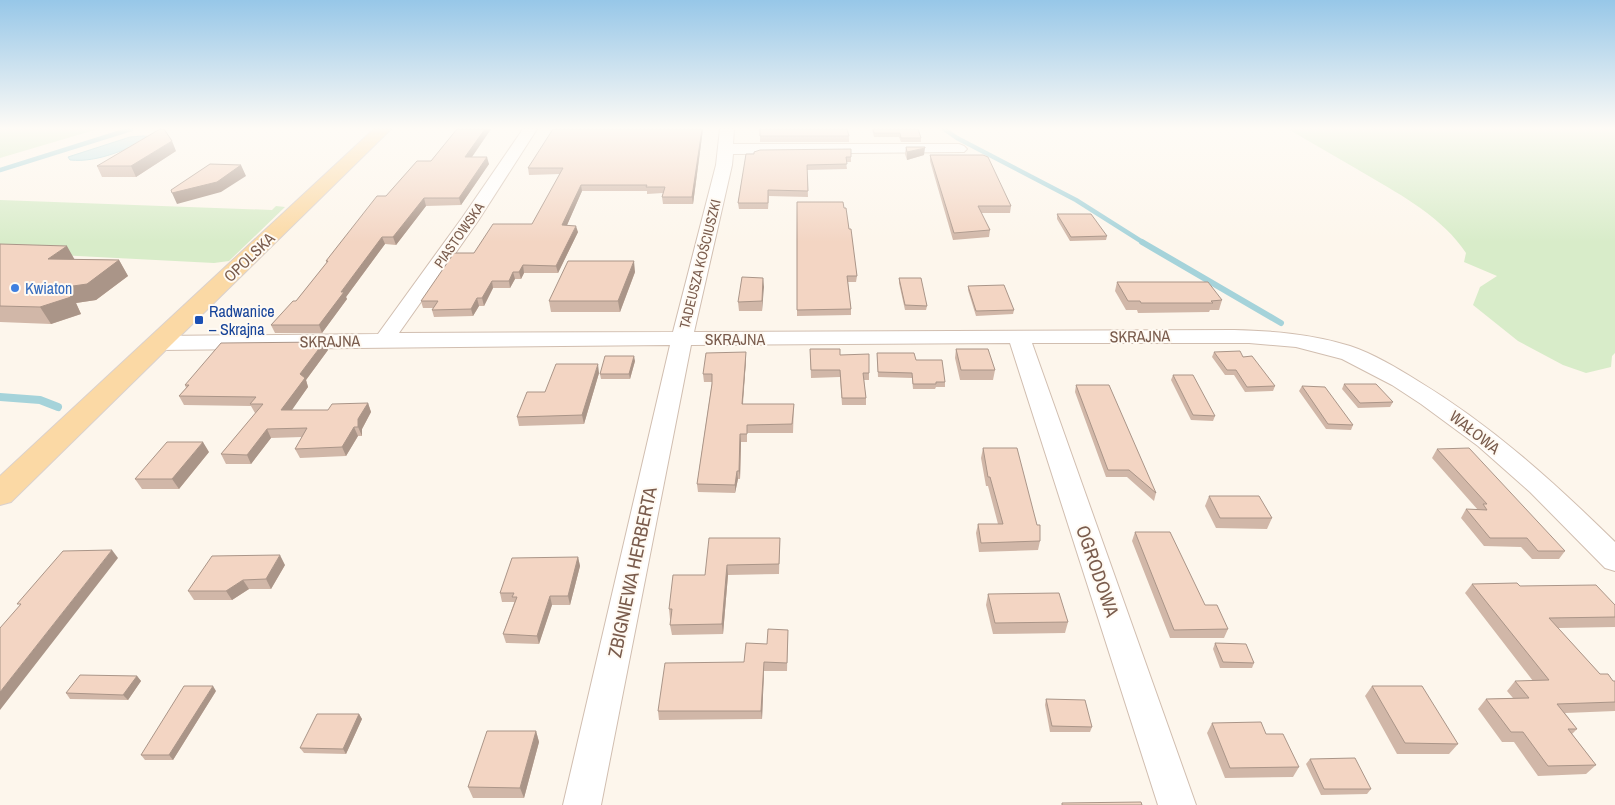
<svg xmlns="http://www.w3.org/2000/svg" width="1615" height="805" viewBox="0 0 1615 805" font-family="'Archivo Narrow',sans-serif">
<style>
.green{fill:#d8ecc9}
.water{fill:#bfe3e8;stroke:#a5d3da}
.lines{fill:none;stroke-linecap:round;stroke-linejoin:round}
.stream-far2{stroke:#a5d3da;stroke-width:4.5}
.stream-far1{stroke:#a5d3da;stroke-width:6}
.stream{stroke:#a5d3da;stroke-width:8}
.street-casing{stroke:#d1beb0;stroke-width:2}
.primary-casing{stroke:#dad1cd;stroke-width:2}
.street{fill:#fff;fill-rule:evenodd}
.primary{fill:#fbd9a5;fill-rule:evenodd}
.wall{fill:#d1b7a8}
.shaded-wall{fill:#aa9588}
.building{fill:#f3d5c3;stroke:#aa9588}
.shop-dot{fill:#3f7fe0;stroke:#fffaf3;stroke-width:2}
.transit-dot{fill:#1a4fb4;stroke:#fffaf3;stroke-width:2}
.labels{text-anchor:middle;stroke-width:4;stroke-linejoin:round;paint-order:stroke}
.far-street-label{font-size:14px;fill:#7a5c4d;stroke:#fffaf3}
.street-label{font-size:16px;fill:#7a5c4d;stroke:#fffaf3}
.shop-label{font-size:16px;fill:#366cbe;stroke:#fffaf3;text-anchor:start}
.transit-label{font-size:16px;fill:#164399;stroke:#fffaf3;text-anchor:start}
.near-street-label{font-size:19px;fill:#7a5c4d;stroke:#fffaf3}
</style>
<rect width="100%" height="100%" fill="#fdf6ec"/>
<!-- green -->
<path class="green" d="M0 129H98L0 158Z
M1288 129H1615V353L1612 356 1611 367 1586 373 1563 365 1518 341 1473 305 1480 287 1497 276 1464 262 1466 253C1443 218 1403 196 1367 175 1341 160 1314 144 1288 129Z
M0 200 272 210 276 206 285 207 229 261 214 263 0 252Z"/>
<!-- water -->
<path class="water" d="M143 136 153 137C128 148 99 163 70 160L68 157 130 137Z"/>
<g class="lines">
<!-- stream-far2 -->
<path class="stream-far2" d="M944 129 957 138 1076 200 1144 243
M0 170 131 129"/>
<!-- stream-far1 -->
<path class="stream-far1" d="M1142 242 1281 323"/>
<!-- stream -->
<path class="stream" d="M0 397 40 400 58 407"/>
<defs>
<path id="street" d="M523 129H537L478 221 399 333 673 332 716 165 720 129H734L733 144H959L964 146 967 149 964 152 733 154 732 165 694 332 1234 330C1273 331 1312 334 1350 346 1374 354 1397 368 1418 381 1491 425 1554 482 1615 542V571L1605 568 1530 492 1478 446 1421 404 1392 385 1342 359 1296 347 1249 343H1032L1196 805H1158L1010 343 691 345 601 805H563L670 345 159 350 151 348 148 343 151 338 159 336 378 334 462 218Z"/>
<path id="primary" d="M374 129H391L11 502 0 505V476Z"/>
</defs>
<!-- street casing -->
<use href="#street" class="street-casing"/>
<!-- primary casing -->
<use href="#primary" class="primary-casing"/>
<!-- street -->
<use href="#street" class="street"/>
<!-- primary -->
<use href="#primary" class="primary"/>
</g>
<!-- wall -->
<path class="wall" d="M457 129H491L472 157 489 164 461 205 426 206 396 245 385 244 346 297 347 299 322 333H275L271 325 296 301 327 263 326 261 431 161Z
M703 129 693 204H663L662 197 663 193 647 194V191H582L567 225 578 232 558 273H524L521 279H515L510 288H493L484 306H479L473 316 434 317 432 310 433 308H423L421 301 474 253 532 224 560 174 529 175 528 168Z
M760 129 849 136V142H760Z
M872 129H918L921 138V142H901L899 137H874Z
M906 147 924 155 907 160 905 154Z
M851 149V162H846L847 169 807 170 808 197 769 196 768 209H739L738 203 746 154Z
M176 151 136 177H102L97 166Z
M930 155 1011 206 1010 213H981L990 230 989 237 953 240 930 161Z
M797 202 844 208 849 229 857 276 856 282H848L851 309V315L797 316Z
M1057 214 1107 236 1106 240 1070 241 1057 219Z
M0 244 75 259 119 260 128 276 96 300 76 303 81 314 51 324 0 322Z
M635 272 620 312H551L549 301Z
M763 278 762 311H739L738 302Z
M899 278 927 306 926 310H905L899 283Z
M1117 282 1222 300 1219 310H1210L1209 312 1138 313 1137 310H1126L1115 291Z
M968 286 1014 310 1013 314 976 316 968 290Z
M810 349 840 355 869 373V380H864L866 398V405H842L840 377 811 378Z
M956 349 995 370 993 380H960L955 358Z
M328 350 306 380 308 387 291 410H328L368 403 371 412 362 429V436H358L346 456 300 458 295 449 302 437 271 438 251 464H226L221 454 256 413H255L251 406 184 405 179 396 186 388 185 385Z
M1214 352 1243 357 1275 386 1273 391 1245 392 1234 375H1225L1212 357Z
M877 353 916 360 945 382V387H936L935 389H913L912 378 878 377Z
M746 360 743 404H794L793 433H747V442H741L740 479H738L735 493 698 492 697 484 712 382H704L703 374Z
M635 361 630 379H601L600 374Z
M599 373 584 424 519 426 517 417 545 392Z
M1173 375 1215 416 1213 421 1191 420 1171 380Z
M1344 384 1393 402 1390 407 1358 408 1342 389Z
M1076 385 1156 493 1154 501 1127 477H1106L1075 392Z
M1302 386 1353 425 1351 430 1326 429 1299 391Z
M983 448 1040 541 1038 550 979 552 976 533 978 524H998L988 486H986L981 458Z
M1437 449 1565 551 1559 559H1532L1521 547 1484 546 1461 518 1466 509 1478 510 1432 458Z
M209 452 179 489H142L135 479Z
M1209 496 1272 518 1267 529 1216 528 1205 506Z
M1135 532 1228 629 1224 638H1170L1132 541Z
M780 538 779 574 728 575 723 634 672 635 670 625 671 619H670L669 609 705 575Z
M578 557 580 566 570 605H552L539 644 506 643 503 634 514 603V602H502L500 593Z
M285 565 271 589H249L232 600H194L188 591Z
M1472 584 1520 586 1615 605V627L1558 628 1600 674 1613 681H1615V711L1565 713 1577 729 1572 734 1596 765 1586 774 1538 776 1514 742H1502L1478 709 1486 699 1513 698 1507 691 1515 681H1533L1465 593Z
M988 594 1068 622 1065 633 993 634 986 605Z
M788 630 787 671H764L762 719 659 720 658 711 744 662 767 644Z
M1215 643 1254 663 1252 668H1220L1213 649Z
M137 676 141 681 128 700 70 699 66 693Z
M1372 686 1458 744 1449 754H1397L1365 696Z
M216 691 173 760H145L141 755Z
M1046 699 1092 727 1090 732H1050L1045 705Z
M359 714 362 719 346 754 304 753 300 748Z
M1212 723 1266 734 1299 767 1293 777 1225 778 1207 733Z
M536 731 539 742 524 798H473L468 787Z
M1310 759 1371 789 1367 794 1321 795 1306 764Z"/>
<!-- shaded-wall -->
<path class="shaded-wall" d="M485 129H491L467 164 465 157Z
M702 129H703L693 204 692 197Z
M172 141 176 151 136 177 131 166Z
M925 148 924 155 907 160V152Z
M487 157 489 164 461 205 459 198Z
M241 165 246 176 221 192 177 204 172 193Z
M581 185 582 191 564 232 562 225Z
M424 198 426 206 396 245 393 237Z
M576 226 578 232 558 273 556 266Z
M382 237 385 244 346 297 347 299 322 333 319 325 341 292Z
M67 246 76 262 48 259Z
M119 260 128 276 96 300 76 303 81 314 51 324 40 307 66 287Z
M634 261 635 272 620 312 618 301Z
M523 265 524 273 521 279 519 272Z
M513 272 515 279 510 288 509 281Z
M763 278 764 287 762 311V301Z
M492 281 493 288 484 306 482 298Z
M477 298 479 306 473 316 471 309Z
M324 342 328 350 306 380 308 387 285 420 281 410 300 374Z
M746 352V360L742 412V404Z
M634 356 635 361 630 379 629 374Z
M598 364 599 373 584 424 582 415Z
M368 403 371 412 362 429V436L358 427V419Z
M354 427 358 436 346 456 342 447Z
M267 429 271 438 251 464 247 455Z
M740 434 741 442 740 479 739 471Z
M203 442 209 452 179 489 172 479Z
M737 471 738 479 735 493V485Z
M112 550 118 558 0 710V692Z
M280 555 285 565 271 589 266 579Z
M578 557 580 566 570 605 568 596Z
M727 565 728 575 723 634 722 624Z
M243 580 249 589 232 600 226 591Z
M550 596 552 605 539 644 537 636Z
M764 662V671L762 719 761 711Z
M137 676 141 681 128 700 123 695Z
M213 686 216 691 173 760 169 755Z
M359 714 362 719 346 754 343 749Z
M536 731 539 742 524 798 520 788Z"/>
<!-- building -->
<path class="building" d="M160 129H164L172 141 131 166H97Z
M457 129H485L465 157H487L459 198H424L393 237H382L341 292H344L319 325H271L293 301H296L328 261H326L377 196H386L417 161H431Z
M553 129H702L692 197H662L665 187H646L647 185H581L562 225 576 226 556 266 523 265 519 272H513L509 281H492L482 298H477L471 309 432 310 438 301H421L454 253H474L493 224H532L563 168H528Z
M760 129H847L849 136H760Z
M873 129H918L921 138H901L900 133H874Z
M906 147H925V148L907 152Z
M851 149V157H846L847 164 807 165 808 191 768 190V203H738L746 154H754V152L760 150Z
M930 155H983L988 157 1011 206H978L990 230 954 233Z
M210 164 241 165 217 182 172 193 171 190Z
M797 202H843L844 208H846L849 229H851L857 276H847L851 309 797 310Z
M1057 214H1091L1107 236 1071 237Z
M0 244 67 246 48 259 119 260 87 284 66 287 71 297 40 307 0 306Z
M568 261H634L618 301H549Z
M742 277 763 278 762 301 738 302Z
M899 278H921L927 306 905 305Z
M1117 282H1208L1222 300 1211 301 1213 303H1141L1140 301H1128Z
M1004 285 1014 310 976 311 968 286Z
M324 342 300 374 305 378 281 410H328L332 404 368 403 358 419V427H354L342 447 295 449 307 428 267 429 247 455 221 454 263 404H250L256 397 179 396 189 385H185L221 343Z
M810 349H840V355L869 354V373H863L866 398H842L840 370H811Z
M956 349H988L995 370H961Z
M1240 351 1243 357 1252 356 1275 386 1247 387 1236 370H1227L1214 352Z
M746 352 742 404H794L792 424 747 425V434H740L739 471H737L735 485 697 484 712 384V374H703L706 353Z
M877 353H914L916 360H942L945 382H936V384H913L912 373 878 372Z
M605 356H634L629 374H600Z
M556 364H598L582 415 517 417 527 392H545Z
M1173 375H1193L1215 416 1193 415Z
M1344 384H1376L1393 402 1360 403Z
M1076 385H1109L1156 493 1129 470H1108Z
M1302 386 1325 387 1353 425 1328 424Z
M167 442H203L172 479H135Z
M983 448H1017L1037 525H1040V541L981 543 978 524H1003L990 477H988Z
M1469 448 1565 551H1538L1527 538H1490L1466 509 1487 510 1483 504H1487L1437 449Z
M1209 496H1259L1272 518H1220Z
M1135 532H1170L1205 605H1217L1228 629 1174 630Z
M709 538H780L779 564 727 565 722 624 670 625 672 609H669L673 575H705Z
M112 550 0 692V628L21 604H17L63 551Z
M280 555 266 579 243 580 226 591H188L212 556Z
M578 557 568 596H550L537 636 503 634 517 597H512L514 593H500L512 558Z
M1517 583 1520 586 1596 585 1615 605V617L1549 618 1600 674H1608L1613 681H1615V702L1557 704 1577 729H1568L1596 765 1548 766 1523 732H1511L1486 699 1529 698 1515 681 1549 680 1472 584Z
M1059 593 1068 622 995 623 988 594Z
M768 629 788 630 787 663 764 662 761 711H658L665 663 744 662 746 643 767 644Z
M1215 643 1246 644 1254 663 1223 662Z
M80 675 137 676 123 695 66 693Z
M184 686H213L169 755H141Z
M1372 686H1422L1458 744 1405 743Z
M1046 699 1085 700 1092 727 1052 726Z
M317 714H359L343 749 300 748Z
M1261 722 1266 734H1283L1299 767 1230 768 1212 723Z
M487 731H536L520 788 468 787Z
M1355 758 1371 789H1324L1310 759Z
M1141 802 1142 805H1062V803Z"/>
<!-- sky -->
<linearGradient id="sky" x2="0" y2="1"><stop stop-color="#97c7e8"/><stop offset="0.53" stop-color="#fefbf6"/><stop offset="1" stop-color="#fefbf6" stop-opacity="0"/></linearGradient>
<rect width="1615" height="242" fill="url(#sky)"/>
<!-- markers -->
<circle class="shop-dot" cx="15" cy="288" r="5"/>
<rect class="transit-dot" x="194" y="315" width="10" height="10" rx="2.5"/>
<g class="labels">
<!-- far-street labels -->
<g class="far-street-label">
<text transform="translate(459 235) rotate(-55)" y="5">PIASTOWSKA</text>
<text transform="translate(700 264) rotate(-76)" y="5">TADEUSZA KOŚCIUSZKI</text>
</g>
<!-- street labels -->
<g class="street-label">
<text transform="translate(249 257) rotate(-44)" y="6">OPOLSKA</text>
<text transform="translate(1140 336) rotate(-1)" y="6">SKRAJNA</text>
<text x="735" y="345">SKRAJNA</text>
<text transform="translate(330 341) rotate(-1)" y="6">SKRAJNA</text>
<text transform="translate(1475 432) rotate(38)" y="6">WAŁOWA</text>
</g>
<!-- shop labels -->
<g class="shop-label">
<text x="25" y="294">Kwiaton</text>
</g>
<!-- transit labels -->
<g class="transit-label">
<text x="209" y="317">Radwanice<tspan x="209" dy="18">– Skrajna</tspan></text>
</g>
<!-- near-street labels -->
<g class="near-street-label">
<text transform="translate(1098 571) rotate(71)" y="7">OGRODOWA</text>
<text transform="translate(632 572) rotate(-78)" y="7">ZBIGNIEWA HERBERTA</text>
</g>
</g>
</svg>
